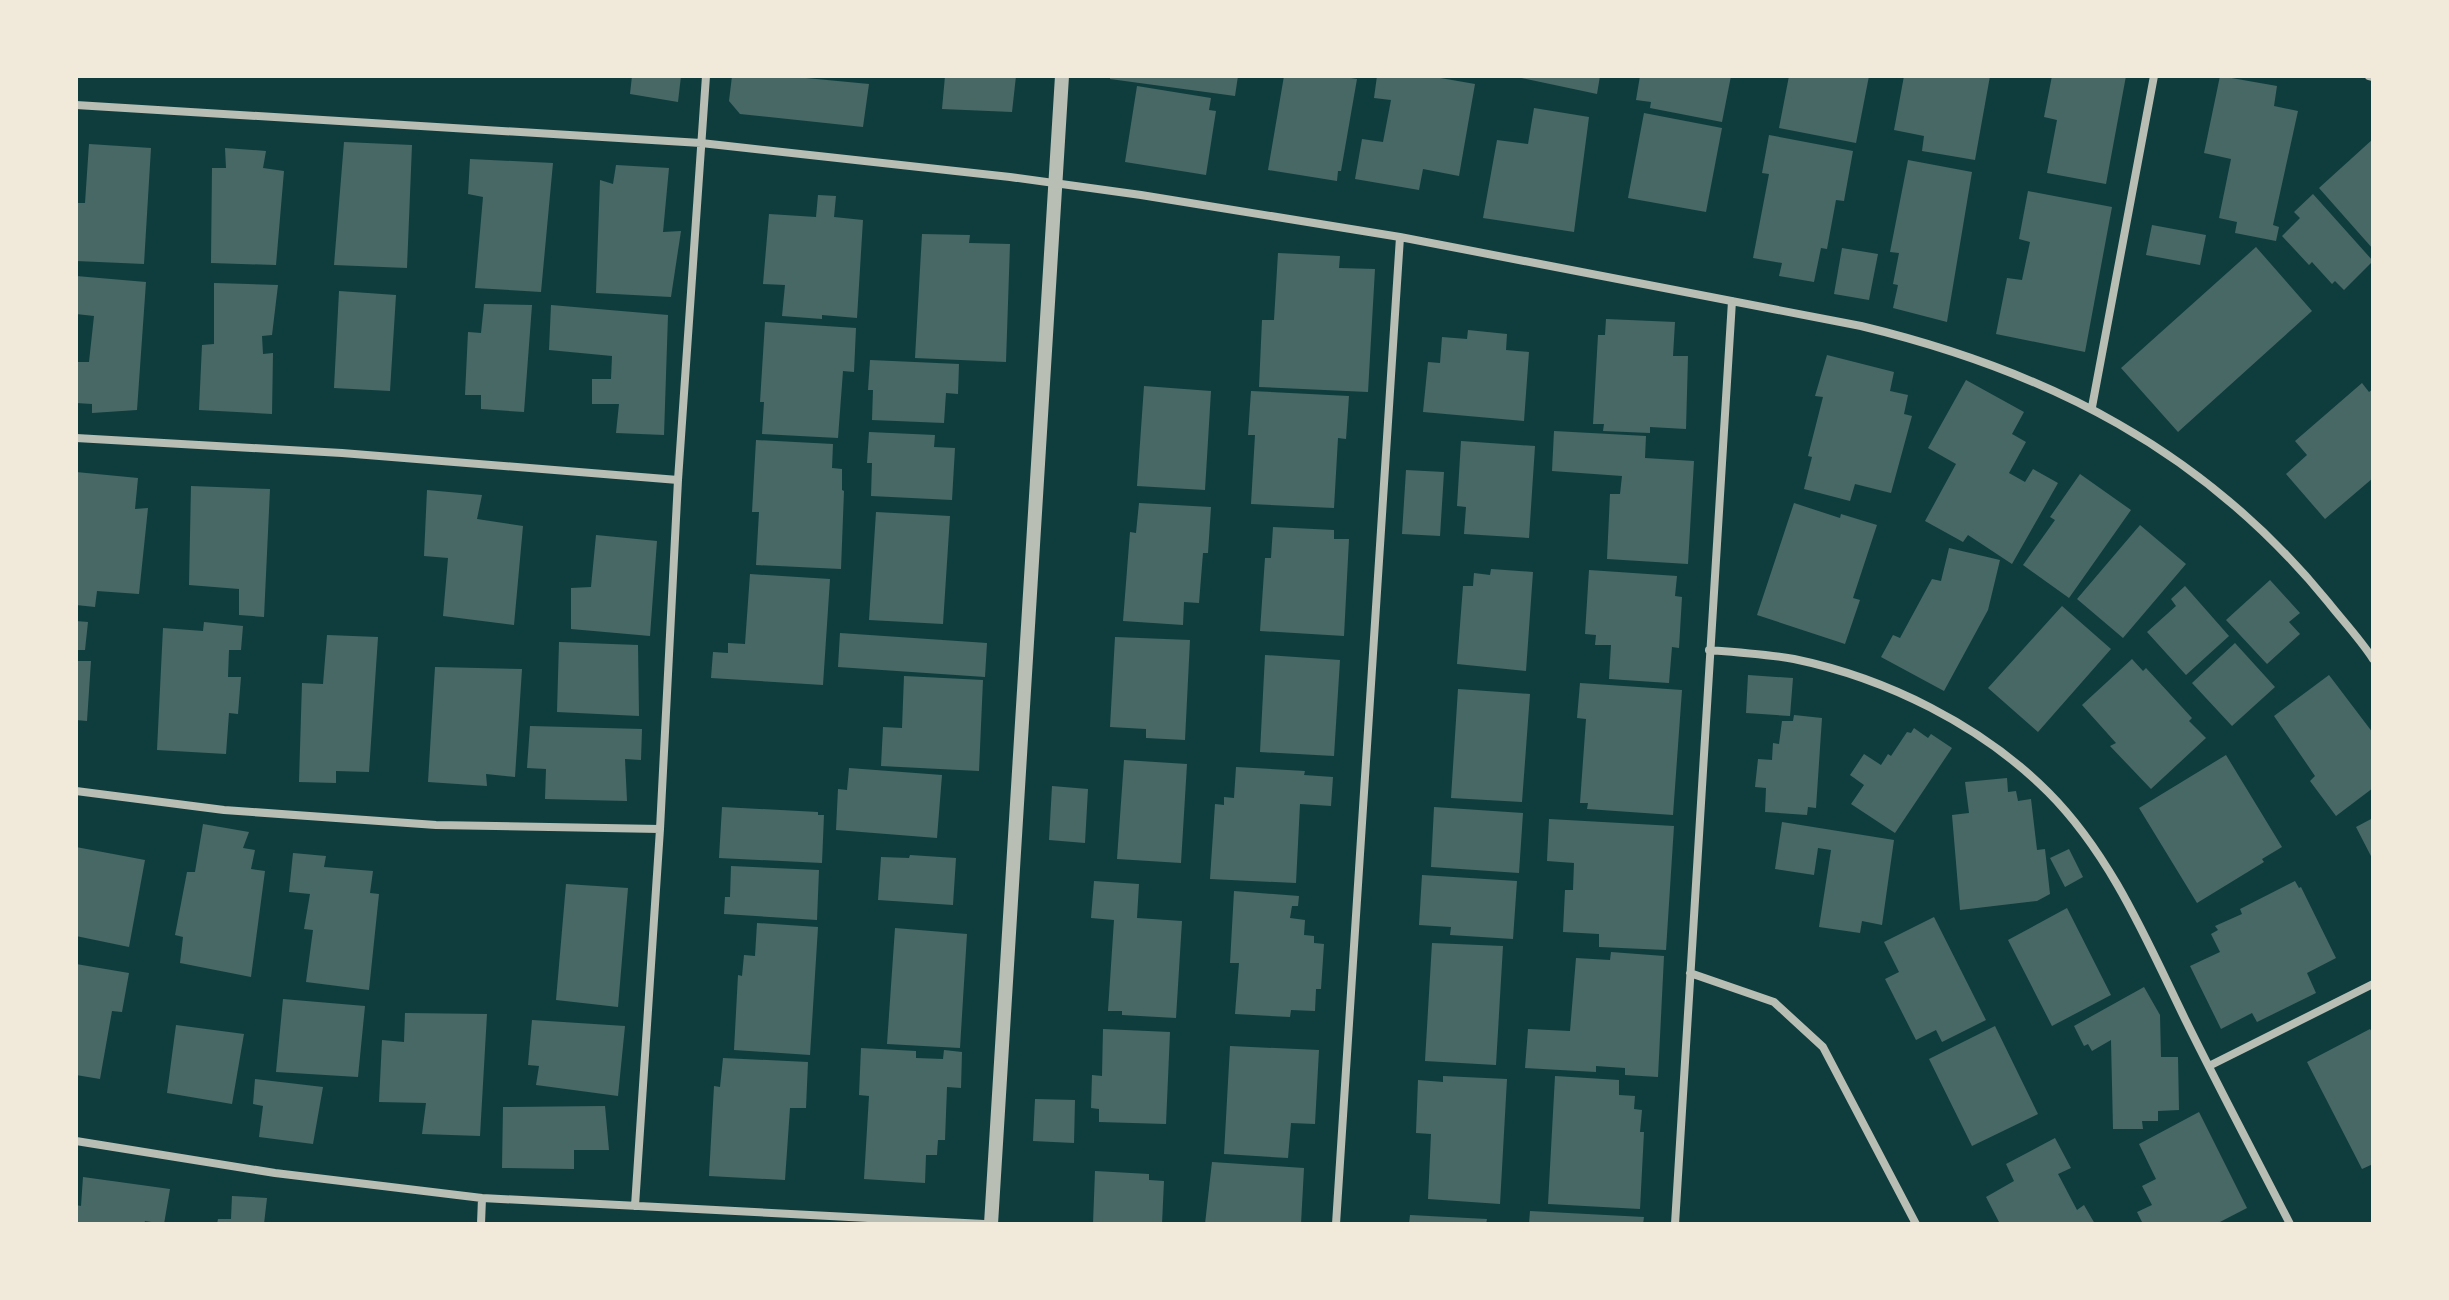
<svg xmlns="http://www.w3.org/2000/svg" width="2449" height="1300" viewBox="0 0 2449 1300" font-family="Figtree,sans-serif">
<style>
.building{fill:#486865}
.lines{fill:none;stroke-linecap:round;stroke-linejoin:round}
.minor{stroke:#b8beb3;stroke-width:8}
.tertiary{stroke:#b8beb3;stroke-width:14}
</style>
<rect width="100%" height="100%" fill="#0f3d3e"/>
<!-- building -->
<path class="building" d="M632 76H681L678 102 630 94Z
M732 76H785L869 84 863 127 740 114 729 101Z
M945 76H1016L1012 112 942 109Z
M1110 76H1238L1235 96 1110 79Z
M1284 76H1339L1357 79 1341 171H1338L1337 181 1268 170Z
M1377 76H1429L1475 84 1459 176 1423 169 1419 190 1355 179 1362 139 1383 142 1391 100 1374 98Z
M1512 76H1600L1597 94Z
M1640 76H1731L1722 122 1650 108 1651 102 1636 100Z
M1789 76H1869L1856 143 1779 128Z
M1904 76H1990L1975 160 1922 151 1924 136 1894 130Z
M2052 76H2126L2106 184 2047 173 2057 120 2044 117Z
M2220 76 2277 86 2274 106 2298 111 2273 225 2279 227 2276 241 2235 233 2237 222 2219 218 2231 159 2204 153Z
M1137 86 1211 98 1209 110 1216 111 1206 175 1125 162Z
M1534 108 1589 117 1574 232 1483 218 1497 140 1528 144Z
M1644 113 1722 128 1706 212 1628 198Z
M1769 135 1853 151 1844 201 1836 200 1827 249 1821 248 1814 282 1779 276 1782 263 1753 258 1769 174 1762 173Z
M2373 139V249L2319 188Z
M344 142 412 145 407 268 334 265Z
M89 144 151 148 144 264 76 261V203H85Z
M225 148 266 151 263 168 284 171 276 265 211 263 212 168H226Z
M470 159 553 163 541 292 475 288 483 197 468 194Z
M1908 160 1972 172 1947 322 1893 308 1898 285 1893 284 1899 253 1890 252Z
M616 165 669 168 663 232 681 231 671 297 596 293 600 180 613 184Z
M2028 191 2112 207 2085 352 1996 334 2007 278 2022 280 2030 242 2019 239Z
M2313 194 2373 261 2344 290 2335 281 2332 284 2312 262 2309 265 2282 236 2300 218 2294 212Z
M818 195 836 196 834 217 863 220 857 318 822 315V319L782 316 785 285 763 284 769 214 816 217Z
M2152 225 2206 235 2200 265 2146 255Z
M922 234 970 235 969 243 1010 244 1006 362 915 358Z
M2256 247 2312 311 2178 432 2121 368Z
M1842 248 1878 254 1869 300 1834 294Z
M1278 253 1340 256 1339 268 1375 269 1368 392 1259 387 1262 320H1274Z
M76 276 146 282 137 410 92 413V404L76 403 77 362H89L94 316 76 314Z
M214 283 278 285 272 335 262 336 263 354 273 353 272 414 199 410 202 345 214 344Z
M339 291 396 295 390 391 334 388Z
M484 304 532 305 524 412 481 409V395H465L468 332 481 333Z
M551 305 668 315 664 435 616 433 619 404H592V379H611L612 356 549 350Z
M1606 319 1675 322 1673 356H1688L1686 429 1650 427V433L1603 431 1604 424H1593L1598 335H1605Z
M765 322 856 328 854 372 843 371 838 438 762 434 764 402H760Z
M1468 330 1507 334 1506 350 1529 352 1524 421 1423 412 1428 362 1440 363 1442 337 1467 339Z
M1827 355 1894 372 1890 391 1908 395 1904 414 1912 416 1891 493 1855 484 1850 501 1804 489 1812 457 1808 456 1823 397 1815 396Z
M870 360 959 364 958 394 946 393 944 423 872 420 873 390H868Z
M1966 380 2024 412 2012 434 2026 442 2009 473 2025 482 2033 469 2058 483 2012 564 1968 535 1963 542 1925 521 1956 464 1928 448Z
M2362 383 2369 392 2373 389V478L2325 519 2286 474 2307 455 2295 441Z
M1144 386 1211 391 1205 490 1137 486Z
M1251 391 1349 396 1346 439 1338 438 1334 508 1251 504 1255 435H1248Z
M1554 431 1646 436 1645 458 1694 461 1688 564 1607 559 1610 494H1620L1622 476 1552 471Z
M869 432 935 435 934 447 955 448 952 500 871 496 872 463H867Z
M756 440 833 444 832 468 842 469V490L844 491 841 569 756 565 759 512H752Z
M1461 441 1535 446 1529 538 1464 534 1466 507 1457 506Z
M1406 470 1444 472 1440 536 1402 534Z
M76 472 138 478 135 509 148 508 139 594 97 591 95 607 76 605Z
M2080 474 2131 510 2069 598 2023 565 2055 520 2050 517Z
M191 486 270 489 264 617 239 615V589L189 585Z
M427 490 482 495 477 519 523 526 514 625 443 616 448 558 424 556Z
M1139 503 1211 507 1208 553H1203L1199 603 1184 602 1183 625 1123 621 1130 532 1136 533Z
M1794 503 1840 518 1841 514 1877 525 1853 598 1860 600 1845 644 1757 615Z
M876 512 950 516 943 624 869 620Z
M2140 525 2186 564 2123 638 2077 599Z
M1273 527 1334 530V539H1349L1344 636 1260 631 1265 558H1271Z
M596 535 657 541 650 636 571 629V588L591 587Z
M1949 548 2000 560 1988 610 1944 691 1881 657 1893 635 1900 638 1932 579 1941 581Z
M1491 569 1533 572 1526 671 1457 664 1463 586H1473L1474 573 1490 575Z
M1589 570 1677 576 1675 596 1682 597 1679 648 1672 647 1669 683 1609 679 1611 645H1595L1596 635 1585 634Z
M750 574 830 579 823 685 711 678 713 652 728 653V643L745 644Z
M2270 580 2300 613 2289 622 2300 634 2267 664 2226 620Z
M2185 586 2229 636 2186 675 2147 632 2176 606 2171 599Z
M2062 606 2111 649 2038 732 1988 688Z
M76 621 88 622 85 650H76Z
M204 622 243 626 241 650H229L228 677H241L238 714 229 713 226 754 157 750 163 628 203 631Z
M840 633 987 643 985 677 838 667Z
M327 635 378 637 369 772 336 771V783L299 782 302 683 323 684Z
M1115 637 1190 640 1185 740 1146 738V729L1110 727Z
M559 642 638 645 639 716 557 712Z
M2235 643 2275 687 2232 726 2192 683Z
M1265 655 1340 660 1334 756 1260 752Z
M2132 659 2143 671 2146 668 2192 718 2189 721 2206 738 2151 789 2110 746 2116 743 2082 705Z
M76 661H91L87 721 76 720Z
M435 667 522 669 515 777 486 774 487 786 428 782Z
M1748 675 1793 678 1790 716 1746 713Z
M2329 675 2373 733V788L2336 816 2310 781 2315 776 2274 716Z
M904 676 983 680 979 771 881 766 883 727 902 728Z
M1580 683 1682 690 1673 815 1587 809 1588 803H1580L1586 719 1577 718Z
M1458 689 1530 694 1522 802 1451 798Z
M1794 715 1822 718 1816 808 1808 807 1807 815 1765 812 1766 788 1755 787 1758 759 1772 760 1773 743 1779 744 1782 721H1793Z
M530 726 642 729 641 760 625 759 627 801 545 799 546 769 527 768Z
M1914 728 1928 738 1931 734 1952 748 1895 833 1851 804 1864 785 1850 775 1864 754 1881 765 1888 754 1891 756 1907 732 1911 733Z
M2226 755 2282 847 2262 859 2264 862 2197 903 2139 808Z
M1124 760 1187 764 1181 863 1117 859Z
M1236 767 1305 771 1304 775 1333 777 1331 806 1300 804 1296 883 1210 879 1215 804 1224 805V797L1234 798Z
M849 768 942 775 937 838 836 830 838 789 847 790Z
M2007 778 2008 792 2016 791 2018 801 2031 799 2037 850 2045 849 2050 894 2037 901 1960 910 1952 815 1969 813 1965 782Z
M1052 786 1088 789 1085 843 1049 840Z
M722 807 818 812V815H824L822 863 719 858Z
M1434 807 1523 813 1519 873 1431 867Z
M2373 818V860L2356 827Z
M1549 819 1674 826 1666 950 1599 947V934L1563 932 1565 890H1573L1574 863 1547 861Z
M1782 822 1894 840 1882 925 1862 921 1860 933 1819 927 1831 850 1818 848 1814 875 1775 869Z
M203 824 249 832 243 848 255 850 251 869 265 871 251 977 180 963 183 937 175 935 187 872H195Z
M76 847 145 860 129 947 76 936Z
M2069 849 2083 877 2065 887 2050 858Z
M293 853 326 856 324 867 373 871 370 893 379 894 369 990 306 982 313 930 304 929 310 894 289 892Z
M910 855 956 858 953 905 878 900 881 857 909 858Z
M731 866 819 870 817 920 724 914 725 897H730Z
M1422 875 1517 881 1513 939 1450 935 1451 927 1419 925Z
M1094 881 1139 884 1137 918 1182 921 1176 1018 1122 1015V1011H1108L1114 920 1091 918Z
M2295 881 2299 888 2301 887 2336 958 2307 973 2316 993 2257 1022 2252 1013 2221 1029 2190 966 2220 952 2211 934 2218 930 2215 926 2242 914 2240 909Z
M566 884 628 888 618 1007 556 1000Z
M1234 891 1299 896 1298 906H1292L1290 918 1305 920 1304 935 1314 936V943L1324 944 1321 989H1316L1315 1011 1291 1010 1290 1017 1235 1014 1239 963H1230Z
M2067 908 2111 995 2052 1026 2008 940Z
M1934 917 1986 1020 1942 1042 1936 1030 1916 1040 1885 979 1899 972 1884 942Z
M757 923 818 927 810 1055 734 1050 738 975 742 976 744 955 755 956Z
M895 928 967 934 960 1048 887 1044Z
M1432 943 1503 946 1496 1065 1425 1061Z
M1611 952 1664 956 1658 1077 1625 1075V1068L1596 1066V1072L1525 1068 1528 1029 1570 1031 1576 958 1610 960Z
M76 964 129 973 122 1012 112 1011 100 1079 76 1075Z
M2144 987 2160 1015 2161 1057H2178L2179 1110 2158 1111V1121H2142L2143 1129H2113L2111 1040 2092 1051 2088 1044 2084 1046 2074 1026Z
M283 999 365 1006 358 1077 276 1072Z
M405 1013 487 1014 480 1136 422 1134 426 1103 379 1102 382 1040 404 1042Z
M532 1020 625 1026 618 1096 536 1085 539 1066 528 1065Z
M176 1025 244 1034 232 1104 167 1093Z
M1995 1026 2038 1114 1972 1146 1929 1059Z
M1103 1029 1170 1032 1166 1124 1099 1122V1109L1091 1108 1092 1075 1102 1076Z
M2370 1029 2373 1034V1164L2362 1169 2307 1062Z
M1230 1046 1319 1050 1315 1124 1291 1123 1288 1158 1224 1154Z
M861 1048 916 1051V1058L943 1059 944 1050 962 1052 961 1088 947 1087 945 1140H938L937 1155H926L925 1183 864 1179 869 1096 859 1095Z
M723 1058 808 1062 806 1108H790L785 1180 709 1176 714 1086 720 1087Z
M1443 1076 1507 1079 1500 1204 1428 1199 1431 1134 1416 1133 1418 1080 1443 1082Z
M1555 1076 1619 1080V1095L1635 1096 1634 1109 1642 1110 1640 1132H1644L1640 1209 1548 1204Z
M255 1079 323 1087 313 1144 259 1137 263 1106 253 1104Z
M1035 1099 1075 1100 1074 1143 1033 1141Z
M605 1106 609 1150H574V1169L502 1168 503 1107Z
M2199 1112 2247 1208 2216 1224H2143L2137 1212 2152 1205 2142 1186 2156 1179 2139 1144Z
M2055 1138 2071 1168 2058 1174 2077 1210 2084 1205 2095 1224H2000L1986 1197 2014 1181 2006 1164Z
M1212 1162 1304 1168 1301 1224H1205Z
M1095 1171 1149 1174V1180L1164 1181 1162 1224H1093Z
M83 1177 170 1189 164 1224 145 1221 144 1224H76V1205L81 1206Z
M232 1196 267 1198 264 1224H217L218 1219H231Z
M1530 1211 1644 1217 1643 1224H1529Z
M1410 1215 1487 1219 1486 1224H1409Z"/>
<g class="lines">
<!-- minor -->
<path class="minor" d="M2369 76 2373 77
M76 105 701 143 1010 177 1141 195 1400 237 1861 326C2048 371 2204 450 2328 602 2343 621 2360 639 2373 659
M2092 407 2154 76
M76 438 342 453 678 480
M1709 650C1737 652 1766 654 1794 659 1886 678 1981 725 2048 792 2111 855 2147 941 2185 1019 2219 1088 2255 1156 2290 1224
M76 791 224 810 436 825 660 829
M1690 973 1774 1002 1823 1047 1916 1224
M2209 1066 2373 984
M76 1141 275 1173 482 1198 984 1224
M635 1206 660 829 678 480 706 76
M481 1224 482 1198
M1336 1224 1400 237
M1675 1224 1732 301"/>
<!-- tertiary -->
<path class="tertiary" d="M991 1224 1062 76"/>
</g>
<!-- border -->
<rect width="2449" height="1300" fill="none" stroke="#f1e9da" stroke-width="156"/>
</svg>
